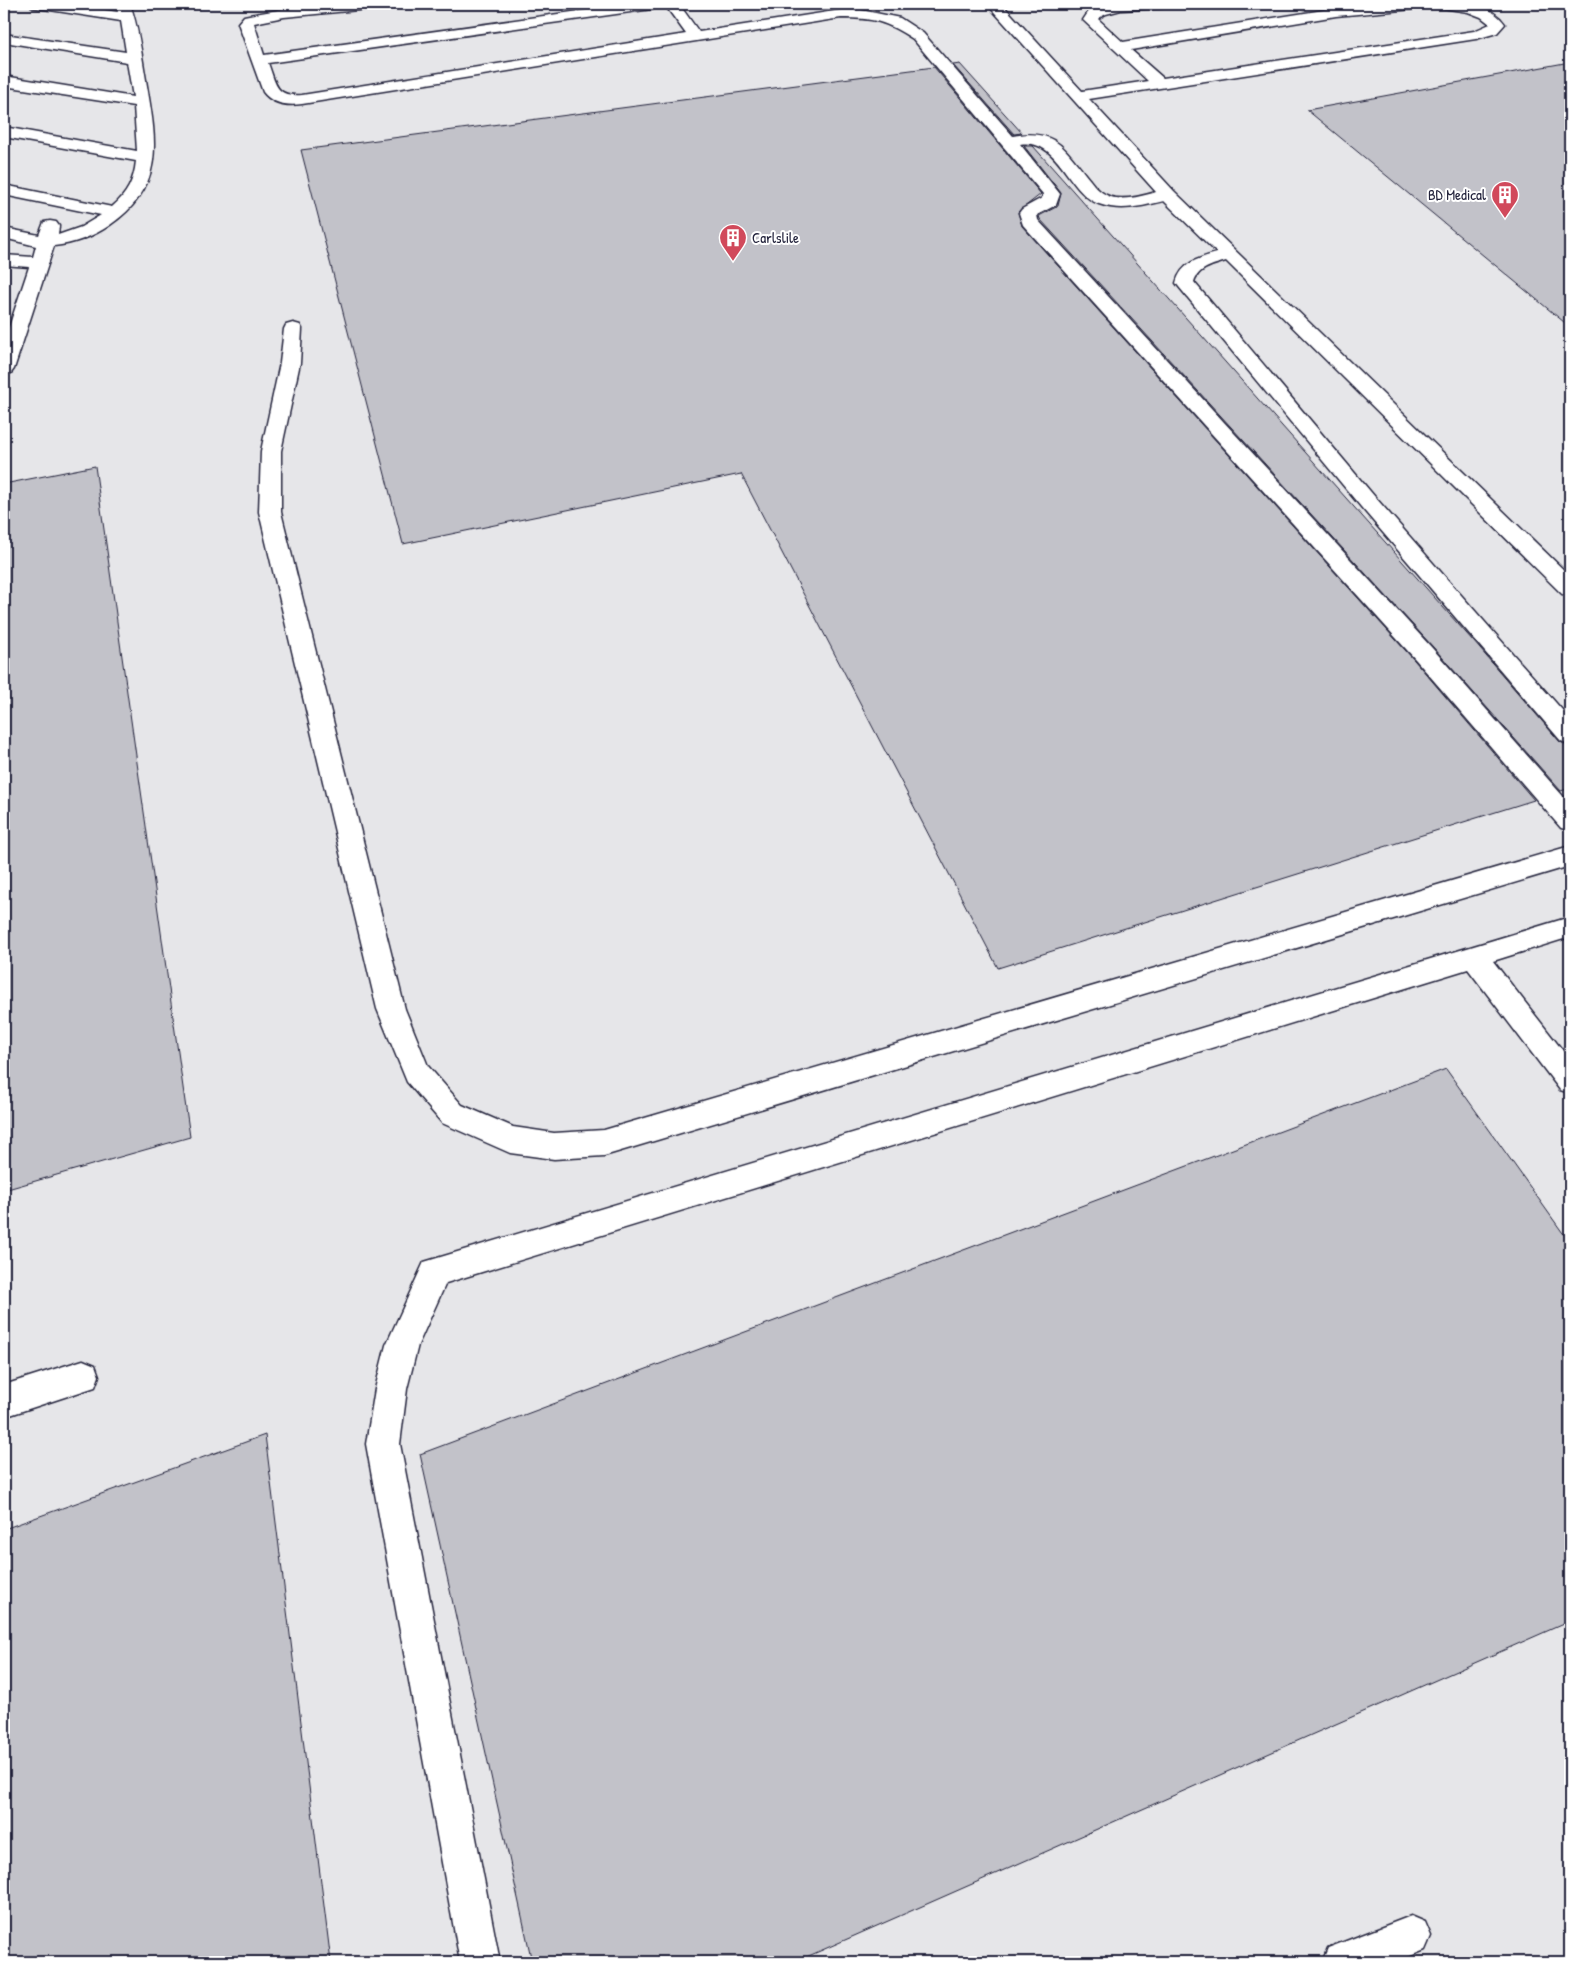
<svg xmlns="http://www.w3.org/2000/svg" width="1574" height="1966" viewBox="0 0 1574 1966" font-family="'Patrick Hand',sans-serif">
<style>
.built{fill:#e6e6e9}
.building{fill:#c2c2c9;stroke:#22223b}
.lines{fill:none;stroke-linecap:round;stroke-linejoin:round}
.lane-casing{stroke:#22223b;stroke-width:3}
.lane{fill:#fff;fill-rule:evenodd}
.labels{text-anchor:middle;stroke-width:4;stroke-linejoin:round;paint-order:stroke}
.far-poi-label{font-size:15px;fill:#22223b;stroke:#fff;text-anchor:end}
</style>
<rect width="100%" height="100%" fill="#f6f6f7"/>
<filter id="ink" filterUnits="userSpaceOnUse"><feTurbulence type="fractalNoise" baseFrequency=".02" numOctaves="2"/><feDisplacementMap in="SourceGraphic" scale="10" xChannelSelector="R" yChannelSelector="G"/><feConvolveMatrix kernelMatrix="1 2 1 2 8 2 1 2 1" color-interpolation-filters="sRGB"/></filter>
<g filter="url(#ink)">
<!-- built -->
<path class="built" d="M4 4H1570V1962H4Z"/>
<!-- building -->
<path class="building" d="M1570 62V327L1307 110Z
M960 64 1022 133 1014 134 953 65Z
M934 67 1041 194 1018 212 1022 226 1415 661 1534 800 998 968 741 474 403 544 301 150Z
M1024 146H1033L1474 642 1560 742 1565 744 1570 750V788L1561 791 1433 647 1040 219 1039 216 1058 206 1061 193Z
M95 466 190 1137 4 1190V484Z
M1446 1069 1570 1243V1621L795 1962H532L420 1454Z
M265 1435 331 1962H4V1529Z"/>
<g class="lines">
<defs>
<path id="lane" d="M30 4H64L118 12 116 4H130C138 26 141 50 145 74 155 135 169 185 110 225 94 236 73 244 54 246L14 369 11 373 4 375V342L29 267 4 265V255L33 257 36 246 4 238V228L39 235 44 222 50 221 56 222 59 226 58 235 81 227 101 215 4 195V185L112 207C127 194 134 181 136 161L4 137V127L137 151 134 106 4 86V76L133 97 127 62 4 42V34L126 52 121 21 37 8 32 7Z
M336 4H387L385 7 380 8 284 17 254 23 264 55 630 4H679L699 32 841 10H861L900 18 923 33 1013 136C1057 128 1065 150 1090 180 1095 187 1102 194 1111 197 1125 201 1143 196 1156 192L987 4H1002L1082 91 1148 81 1083 20 1089 11 1109 4H1168L1166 7 1161 8 1121 10 1106 14 1099 18 1098 19 1123 42 1336 8 1379 4H1431L1429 7 1424 8 1336 16 1131 50 1163 78 1474 31 1490 24 1481 17 1468 12 1436 7 1434 4C1460 4 1488 0 1505 24L1497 33 1476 39 1089 99 1174 191 1570 576V596L1562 594 1226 261C1213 265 1198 268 1194 282L1375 497 1570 719V744L1561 741 1361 507 1179 287 1176 283C1181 263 1199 258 1217 253L1164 201C1143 206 1121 212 1099 204 1067 193 1060 138 1020 144L1060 194 1056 205 1037 215 1038 220 1432 648 1570 804V830L1561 828 1416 660 1023 225 1019 213 1022 209 1042 198 1043 194 913 39C886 21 873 18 841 18L302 104C288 106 272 104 263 92L238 23 244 16 249 15 284 9ZM665 5 686 34 302 95C275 97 276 84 268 63L659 8Z
M293 323 300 325 302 329 300 363 281 451V512L405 1009 428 1066 462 1105 513 1127 554 1133 604 1130 1570 846V866L604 1156 554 1159 510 1153 442 1123 407 1082 377 1009 259 512 261 451 280 363 284 329 286 325Z
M1570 917V937L1493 961 1570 1060V1093L1560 1090 1468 969 446 1283 418 1345 407 1389 400 1444 500 1962H460L366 1444 375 1389 386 1345 424 1262Z
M83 1360 95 1365 99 1376 95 1387 4 1417V1385Z
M1411 1916 1425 1922 1431 1936 1425 1950 1395 1962H1322L1328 1948Z"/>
</defs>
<!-- lane casing -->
<use href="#lane" class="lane-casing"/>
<!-- lane -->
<use href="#lane" class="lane"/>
</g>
</g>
<!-- icons -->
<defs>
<symbol id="building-pin" viewBox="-11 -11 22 30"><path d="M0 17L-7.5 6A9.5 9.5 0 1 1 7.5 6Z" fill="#d1495b" stroke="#fff"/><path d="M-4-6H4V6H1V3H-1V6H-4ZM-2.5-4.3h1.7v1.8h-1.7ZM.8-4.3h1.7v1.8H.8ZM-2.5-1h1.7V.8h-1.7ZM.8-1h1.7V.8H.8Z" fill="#fff"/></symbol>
</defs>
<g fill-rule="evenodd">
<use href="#building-pin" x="1489" y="179" width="32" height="43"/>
<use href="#building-pin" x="717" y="222" width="32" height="43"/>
</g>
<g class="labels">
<!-- far-poi labels -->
<g class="far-poi-label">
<text x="1486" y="200">BD Medical</text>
<text x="752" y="243" text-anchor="start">Carlslile</text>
</g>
</g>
<!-- margin -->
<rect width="1574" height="1966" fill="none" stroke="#fff" stroke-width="20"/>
<rect x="10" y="10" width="1554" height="1946" fill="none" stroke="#22223b" stroke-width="2" filter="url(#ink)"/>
</svg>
